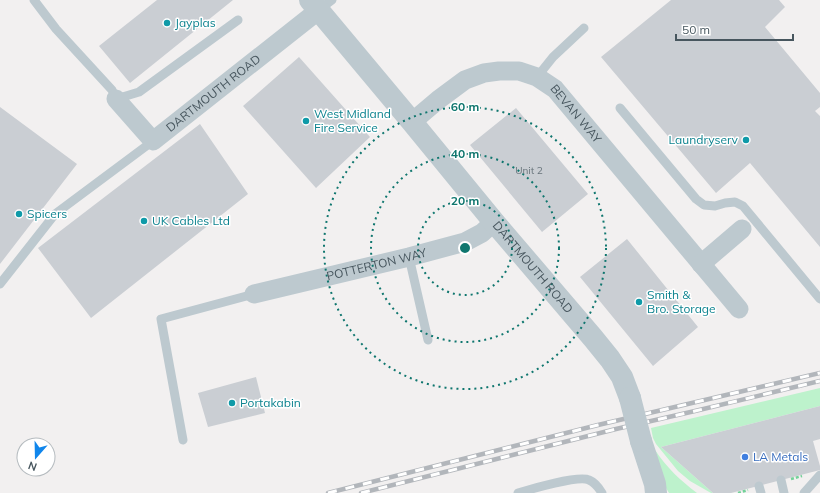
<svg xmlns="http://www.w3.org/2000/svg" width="820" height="493" viewBox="0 0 820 493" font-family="Mulish,sans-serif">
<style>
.green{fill:#bdf2cc}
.building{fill:#caced3}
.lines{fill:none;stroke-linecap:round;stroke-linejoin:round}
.path{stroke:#73d199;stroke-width:2.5;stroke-dasharray:3 2;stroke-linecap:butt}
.service{stroke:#bdc9cf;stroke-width:9}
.minor{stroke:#bdc9cf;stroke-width:19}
.tertiary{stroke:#bdc9cf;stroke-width:22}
.rail-casing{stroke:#b2b6bb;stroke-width:4.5}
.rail{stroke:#fff;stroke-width:3;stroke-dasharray:9;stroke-linecap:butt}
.tertiary-bridge{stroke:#bdc9cf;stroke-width:22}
.ring{fill:none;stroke:#0f766e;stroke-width:2;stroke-dasharray:2 4}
.culture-dot{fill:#0f9aa8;stroke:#fff;stroke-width:1.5}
.shop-dot{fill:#3f7fe0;stroke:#fff;stroke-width:1.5}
.labels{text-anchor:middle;stroke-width:3;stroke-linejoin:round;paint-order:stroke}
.number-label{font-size:10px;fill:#68747b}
.culture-label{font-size:12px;fill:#0d838f;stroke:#fff;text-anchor:start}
.street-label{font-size:12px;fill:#47565e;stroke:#fff}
.shop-label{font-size:12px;fill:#366cbe;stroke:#fff;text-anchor:start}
.centre{fill:#0f766e;stroke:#fff;stroke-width:2}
.ring-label{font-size:12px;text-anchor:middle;font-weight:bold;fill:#0f766e;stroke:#fff;stroke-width:3;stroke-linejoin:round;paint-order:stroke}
</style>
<rect width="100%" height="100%" fill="#f2f0f0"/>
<!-- green -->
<path class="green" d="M820 388V406L661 447 713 493H711L690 481 678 471 656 444 653 438 651 428Z
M655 450C667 468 680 480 697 493H669L666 488Z"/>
<!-- building -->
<path class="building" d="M157 0H233L130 83 99 46Z
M671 0H779L785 7 765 27 820 93V107L815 111 820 116V247L750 163 716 193 601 57Z
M299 57 370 137 316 188 243 106Z
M0 107 77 164 0 264Z
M516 108 588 194 542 232 470 145Z
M200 124 248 194 91 318 38 248Z
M627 239 698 327 653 366 580 277Z
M256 377 265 413 208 427 198 393Z
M820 406V439L813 441 820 466V470L731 493H713L661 447Z"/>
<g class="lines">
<!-- path -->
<path class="path" d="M791 479 802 476
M738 493 748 490"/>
<!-- service -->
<path class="service" d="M34 0 56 29 112 90 116 99 139 92 238 20
M319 10 332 0
M537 77 553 57 584 28
M620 108 696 199 704 205 715 206 725 203 735 202 743 206 820 299
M409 257 428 340
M0 284 55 214 153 141
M183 440 161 319 254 294
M781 480 784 493
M759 486 761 493
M518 493C531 489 579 475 589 480 594 482 599 488 602 493
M804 493 820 475"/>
<!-- minor -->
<g class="minor">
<path id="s1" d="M116 99 153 141 319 10"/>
<path id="s2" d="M412 122 438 100 465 80 484 73 499 71H519L537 77 555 89 739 309"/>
<path d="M701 264 742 229"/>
<path id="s3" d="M254 294 409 257 465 242 482 233 494 222"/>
</g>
<!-- tertiary -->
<g class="tertiary">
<path id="s4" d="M310 0 412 122 494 222 593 338 610 359 622 377 630 398"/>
<path d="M641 441 655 484 656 493"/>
</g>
<defs>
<path id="rail" d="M328 493 598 425 820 373
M361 493 616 429 695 411 820 381"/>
</defs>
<!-- rail casing -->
<use href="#rail" class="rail-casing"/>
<!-- rail -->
<use href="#rail" class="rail"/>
<!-- tertiary-bridge -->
<path class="tertiary-bridge" d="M630 398 641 441"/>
</g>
<!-- distance rings -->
<g class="ring">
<circle cx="465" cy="248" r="47"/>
<circle cx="465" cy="248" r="94"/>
<circle cx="465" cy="248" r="141"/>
</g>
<!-- markers -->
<g class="culture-dot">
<circle cx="167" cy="23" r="4"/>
<circle cx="306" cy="121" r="4"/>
<circle cx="746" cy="140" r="4"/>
<circle cx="19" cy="214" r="4"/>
<circle cx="144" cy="221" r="4"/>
<circle cx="639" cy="302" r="4"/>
<circle cx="232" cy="403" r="4"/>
</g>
<circle class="shop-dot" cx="745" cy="457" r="4"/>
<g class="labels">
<!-- number labels -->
<g class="number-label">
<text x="529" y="174">Unit 2</text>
</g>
<!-- culture labels -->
<g class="culture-label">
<text x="175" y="27">Jayplas</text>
<text x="314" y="118">West Midland<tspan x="314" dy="14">Fire Service</tspan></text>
<text x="738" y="144" text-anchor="end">Laundryserv</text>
<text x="27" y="218">Spicers</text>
<text x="152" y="225">UK Cables Ltd</text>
<text x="647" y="299">Smith &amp;<tspan x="647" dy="14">Bro. Storage</tspan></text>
<text x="240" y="407">Portakabin</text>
</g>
<!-- street labels -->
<g class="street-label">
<text dy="4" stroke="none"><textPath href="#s1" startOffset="133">DARTMOUTH ROAD</textPath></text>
<text dy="4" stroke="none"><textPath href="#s2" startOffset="196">BEVAN WAY</textPath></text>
<text dy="4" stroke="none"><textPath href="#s3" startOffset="126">POTTERTON WAY</textPath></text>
<text dy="4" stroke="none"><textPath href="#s4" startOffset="348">DARTMOUTH ROAD</textPath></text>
</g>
<!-- shop labels -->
<g class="shop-label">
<text x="753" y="461">LA Metals</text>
</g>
</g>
<circle cx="465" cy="248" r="6" class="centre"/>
<g class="ring-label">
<text x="465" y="111">60 m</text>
<text x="465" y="158">40 m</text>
<text x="465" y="205">20 m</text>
</g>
<!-- north arrow -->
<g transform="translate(36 457) rotate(200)"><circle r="19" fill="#ffffff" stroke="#b5bbbf"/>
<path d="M0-3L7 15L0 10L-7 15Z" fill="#1086ec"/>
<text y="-6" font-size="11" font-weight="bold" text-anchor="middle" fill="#47565e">N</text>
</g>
<!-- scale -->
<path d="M676 34v6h117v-6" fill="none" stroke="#47565e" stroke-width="2"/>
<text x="682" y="34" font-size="12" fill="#47565e" stroke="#ffffff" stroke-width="3" paint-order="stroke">50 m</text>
</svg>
